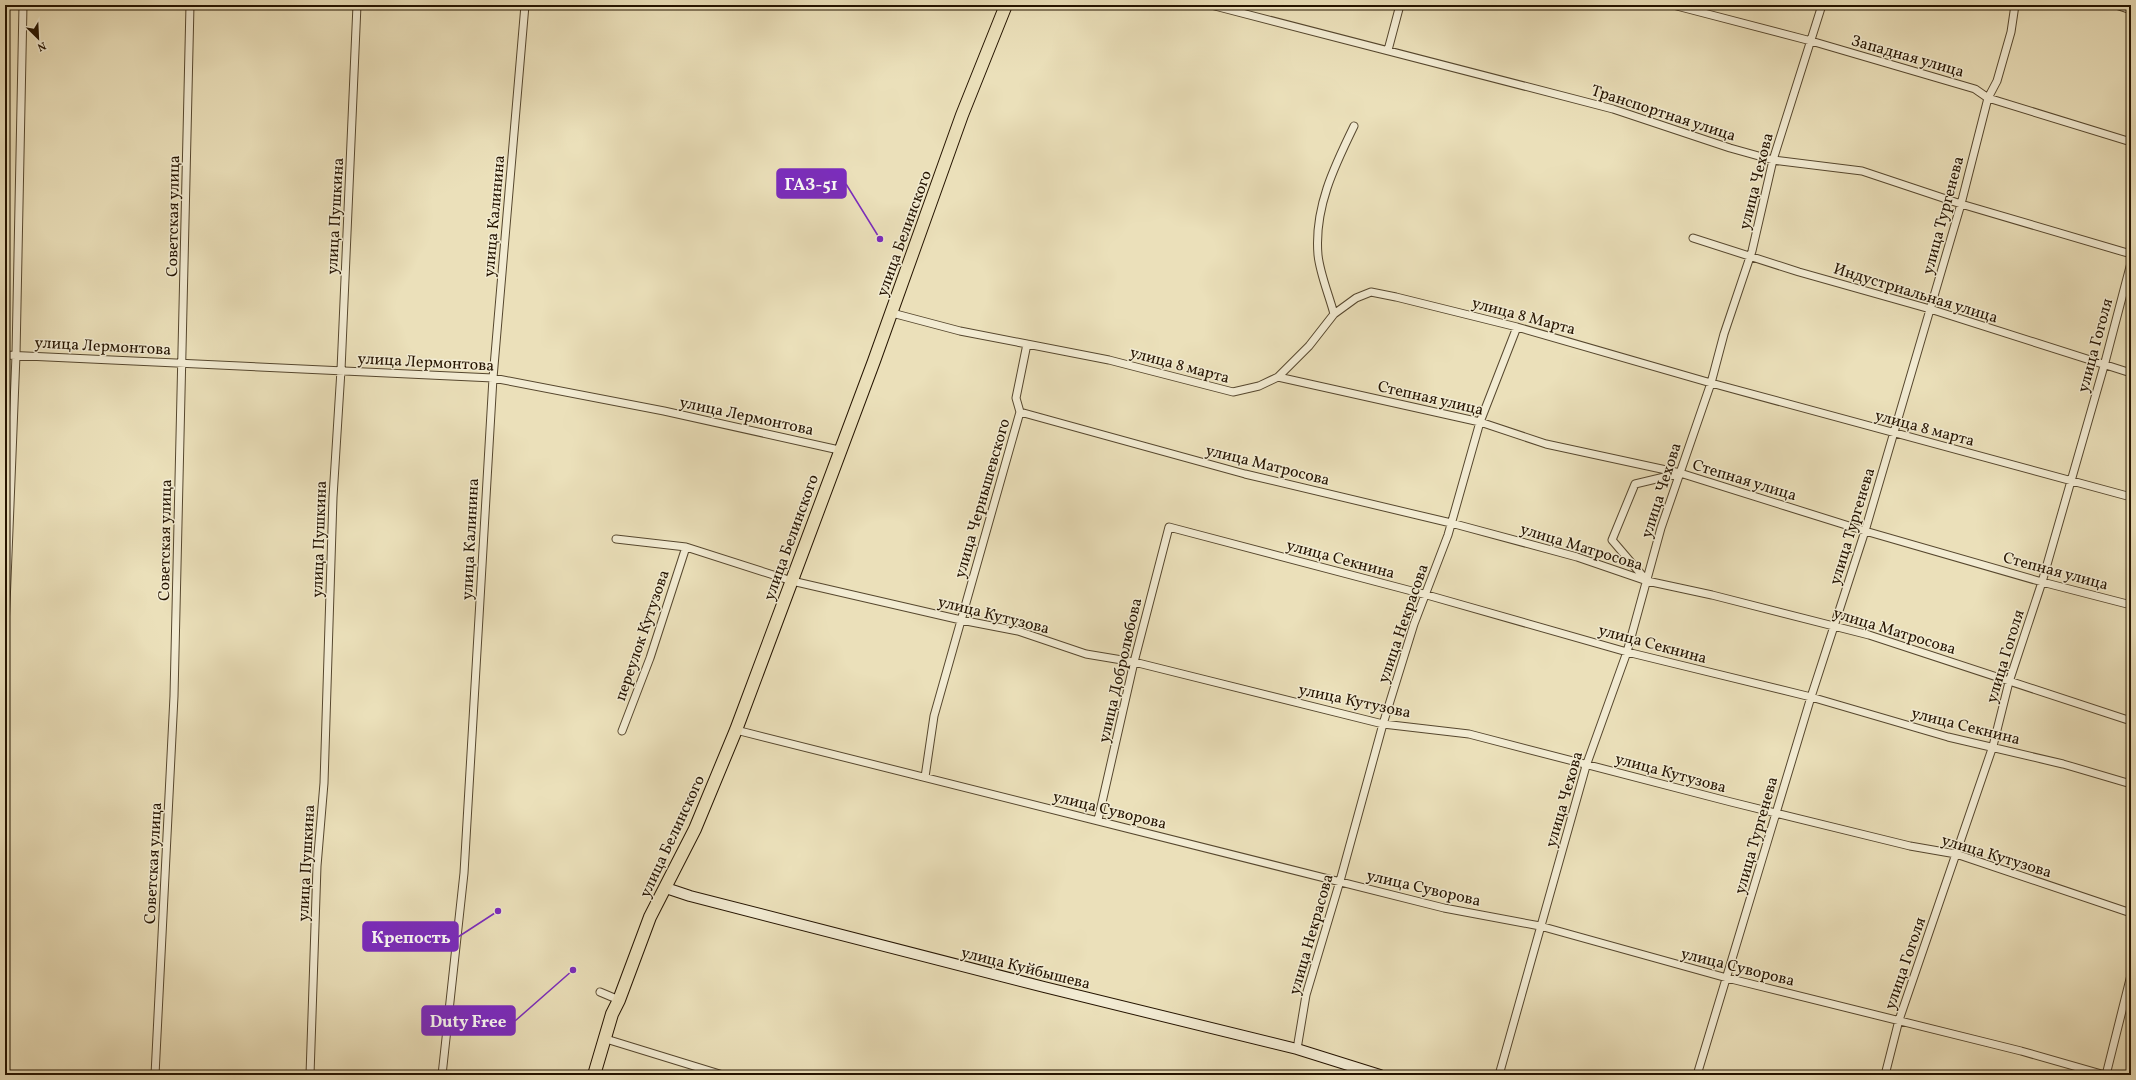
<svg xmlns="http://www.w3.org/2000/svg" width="2136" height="1080" viewBox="0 0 2136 1080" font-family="Vollkorn,serif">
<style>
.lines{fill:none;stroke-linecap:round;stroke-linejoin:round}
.street-casing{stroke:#56472e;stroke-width:9}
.secondary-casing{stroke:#251400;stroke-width:12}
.primary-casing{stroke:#251400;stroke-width:14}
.street{stroke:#f2ebd2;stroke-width:7}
.secondary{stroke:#f2ebd2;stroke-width:10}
.primary{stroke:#ebe0ba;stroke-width:12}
.labels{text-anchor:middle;stroke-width:3;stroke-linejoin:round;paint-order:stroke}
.street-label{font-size:16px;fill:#251400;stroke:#f2ebd2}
.leader{fill:none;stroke:#7b2cbf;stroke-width:1.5}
.callout-dot{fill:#7b2cbf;stroke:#f2ebd2;stroke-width:1.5}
.callout{fill:#7b2cbf;stroke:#7b2cbf;stroke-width:1.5}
.callout-label{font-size:17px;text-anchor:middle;font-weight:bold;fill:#fff}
</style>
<rect width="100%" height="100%" fill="#ebe0ba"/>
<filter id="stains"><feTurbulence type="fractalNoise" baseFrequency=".005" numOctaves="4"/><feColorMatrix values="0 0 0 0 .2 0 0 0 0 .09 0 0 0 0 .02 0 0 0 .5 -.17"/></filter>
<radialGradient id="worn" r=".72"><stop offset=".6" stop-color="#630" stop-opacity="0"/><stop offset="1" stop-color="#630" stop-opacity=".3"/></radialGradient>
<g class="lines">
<defs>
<path id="street" d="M1211 5 1613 109 1730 148 1773 160 1862 171 1961 204 2131 254
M1673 5 1811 41 1975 89 1988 98 2131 142
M2116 5 2131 10
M1388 50 1400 5
M1693 238 1799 272 1930 309 2131 373
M892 313 960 331 1109 360 1233 392 1259 386 1278 377 1309 346 1334 314C1329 295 1320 274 1318 255 1314 208 1334 167 1354 126
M1334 314 1356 298 1371 292 1396 297 1517 327 1711 383 2131 497
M5 355 493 378 664 411 839 450
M1278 377 1480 422 1546 444 1680 473 1865 531 2042 582 2131 605
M1020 412 1245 474 1451 523 1577 557 1647 581 1712 595 1869 635 2131 721
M1020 412 1016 398 1027 344
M616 539 686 547 792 581 961 620 1018 631 1086 654 1134 662 1383 724 1469 734 1731 802 1910 846 1956 854 2131 913
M1647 581 1612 540 1635 484 1677 474
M5 629 16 355 23 5
M736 730 1444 908 1540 926 1727 978 2021 1051 2105 1075
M622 731 650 658 686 547
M925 777 934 716 1020 412
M1098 820 1134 662 1169 527 1427 595 1627 652 1811 697 1948 737 2063 764 2131 784
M600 992 619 1000
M606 1039 723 1075
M1297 1049 1306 995 1340 881 1383 724 1414 624 1448 535 1480 422 1517 327
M155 1075 174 696 190 5
M310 1075 317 866 324 783 333 497 341 370 357 5
M442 1075 464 873 493 378 525 5
M1499 1075 1586 766 1627 652 1661 528 1711 383 1724 334 1752 251 1773 160 1822 5
M1697 1075 1811 697 1865 531 1961 204 1988 98 1997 81 2011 32 2015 5
M1885 1075 1899 1020 1993 746 2009 682 2042 582 2104 366 2131 263
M2106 1075 2131 975"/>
<path id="secondary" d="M666 888 690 896 1044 987 1297 1049 1380 1075"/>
<path id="primary" d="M594 1075 612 1014 619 1000 650 917 695 829 736 730 874 361 962 115 1006 5"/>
</defs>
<!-- street casing -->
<use href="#street" class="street-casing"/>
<!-- secondary casing -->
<use href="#secondary" class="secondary-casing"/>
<!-- primary casing -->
<use href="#primary" class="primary-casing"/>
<!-- street -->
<use href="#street" class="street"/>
<!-- secondary -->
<use href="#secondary" class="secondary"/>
<!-- primary -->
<use href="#primary" class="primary"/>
</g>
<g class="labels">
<!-- street labels -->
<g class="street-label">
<text transform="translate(1908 55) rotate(16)" y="6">Западная улица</text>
<text transform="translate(1664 112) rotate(18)" y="6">Транспортная улица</text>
<text transform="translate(1755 181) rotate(-76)" y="6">улица Чехова</text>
<text transform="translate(1942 215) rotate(-75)" y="6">улица Тургенева</text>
<text transform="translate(172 216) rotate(-89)" y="6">Советская улица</text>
<text transform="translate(334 216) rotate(-87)" y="6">улица Пушкина</text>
<text transform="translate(493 216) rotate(-85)" y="6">улица Калинина</text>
<text transform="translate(903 233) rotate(-70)" y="6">улица Белинского</text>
<text transform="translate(1916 292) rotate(17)" y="6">Индустриальная улица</text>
<text transform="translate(1524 315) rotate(15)" y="6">улица 8 Марта</text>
<text transform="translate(103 345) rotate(3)" y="6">улица Лермонтова</text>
<text transform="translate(2094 345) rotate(-75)" y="6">улица Гоголя</text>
<text transform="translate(426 361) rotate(3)" y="6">улица Лермонтова</text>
<text transform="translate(1180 364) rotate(15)" y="6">улица 8 марта</text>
<text transform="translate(1431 397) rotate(13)" y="6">Степная улица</text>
<text transform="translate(747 415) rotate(12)" y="6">улица Лермонтова</text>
<text transform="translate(1925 427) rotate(15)" y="6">улица 8 марта</text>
<text transform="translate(1268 464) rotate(14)" y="6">улица Матросова</text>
<text transform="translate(1745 479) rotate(17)" y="6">Степная улица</text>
<text transform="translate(1660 490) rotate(-72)" y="6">улица Чехова</text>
<text transform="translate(981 498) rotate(-74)" y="6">улица Чернышевского</text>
<text transform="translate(1851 526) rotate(-73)" y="6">улица Тургенева</text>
<text transform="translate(790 537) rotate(-70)" y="6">улица Белинского</text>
<text transform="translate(318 539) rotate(-88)" y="6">улица Пушкина</text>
<text transform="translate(469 539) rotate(-87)" y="6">улица Калинина</text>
<text transform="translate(164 540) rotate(-89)" y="6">Советская улица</text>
<text transform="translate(1582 546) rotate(17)" y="6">улица Матросова</text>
<text transform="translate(1341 558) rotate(15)" y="6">улица Секнина</text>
<text transform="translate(2056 570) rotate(15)" y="6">Степная улица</text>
<text transform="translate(994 614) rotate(14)" y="6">улица Кутузова</text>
<text transform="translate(1402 623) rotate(-71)" y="6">улица Некрасова</text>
<text transform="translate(1895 630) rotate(17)" y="6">улица Матросова</text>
<text transform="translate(641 635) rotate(-71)" y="6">переулок Кутузова</text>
<text transform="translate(1653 643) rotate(15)" y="6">улица Секнина</text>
<text transform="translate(2004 656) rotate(-73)" y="6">улица Гоголя</text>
<text transform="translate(1119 670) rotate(-77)" y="6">улица Добролюбова</text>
<text transform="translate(1355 700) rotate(12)" y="6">улица Кутузова</text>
<text transform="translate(1966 725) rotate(14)" y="6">улица Секнина</text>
<text transform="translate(1671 772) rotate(15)" y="6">улица Кутузова</text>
<text transform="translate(1563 799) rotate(-74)" y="6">улица Чехова</text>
<text transform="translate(1110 809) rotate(14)" y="6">улица Суворова</text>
<text transform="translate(1755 835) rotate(-74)" y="6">улица Тургенева</text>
<text transform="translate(671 836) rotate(-65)" y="6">улица Белинского</text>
<text transform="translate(1997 855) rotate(17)" y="6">улица Кутузова</text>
<text transform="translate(152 863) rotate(-87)" y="6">Советская улица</text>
<text transform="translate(305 863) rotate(-87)" y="6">улица Пушкина</text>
<text transform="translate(1424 887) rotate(13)" y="6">улица Суворова</text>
<text transform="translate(1310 934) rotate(-74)" y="6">улица Некрасова</text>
<text transform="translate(1904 963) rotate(-71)" y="6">улица Гоголя</text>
<text transform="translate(1738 966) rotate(14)" y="6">улица Суворова</text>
<text transform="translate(1026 967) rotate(14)" y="6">улица Куйбышева</text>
</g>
</g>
<!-- callouts -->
<path class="leader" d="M880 239L846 184M498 911L458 937M573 970L515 1021"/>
<g class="callout-dot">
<circle cx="880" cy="239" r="4"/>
<circle cx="498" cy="911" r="4"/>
<circle cx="573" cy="970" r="4"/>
</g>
<g class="callout">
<rect x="777" y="169" width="69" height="29" rx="4"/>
<rect x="363" y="922" width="95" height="29" rx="4"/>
<rect x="422" y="1006" width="93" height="29" rx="4"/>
</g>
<g class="callout-label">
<text x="811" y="190">ГАЗ-51</text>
<text x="411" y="943">Крепость</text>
<text x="468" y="1027">Duty Free</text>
</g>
<!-- margin -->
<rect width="2136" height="1080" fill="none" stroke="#ebe0ba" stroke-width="20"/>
<rect x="6" y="6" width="2124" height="1068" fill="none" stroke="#251400" stroke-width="2"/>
<rect x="10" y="10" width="2116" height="1060" fill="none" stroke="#251400"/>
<!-- north arrow -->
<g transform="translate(38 38) rotate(156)" stroke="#f2ebd2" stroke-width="3" paint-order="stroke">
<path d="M0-3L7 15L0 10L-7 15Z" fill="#251400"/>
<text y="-6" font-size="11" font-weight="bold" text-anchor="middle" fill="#251400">N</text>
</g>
<rect width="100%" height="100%" filter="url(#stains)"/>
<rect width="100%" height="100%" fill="url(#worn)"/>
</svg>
